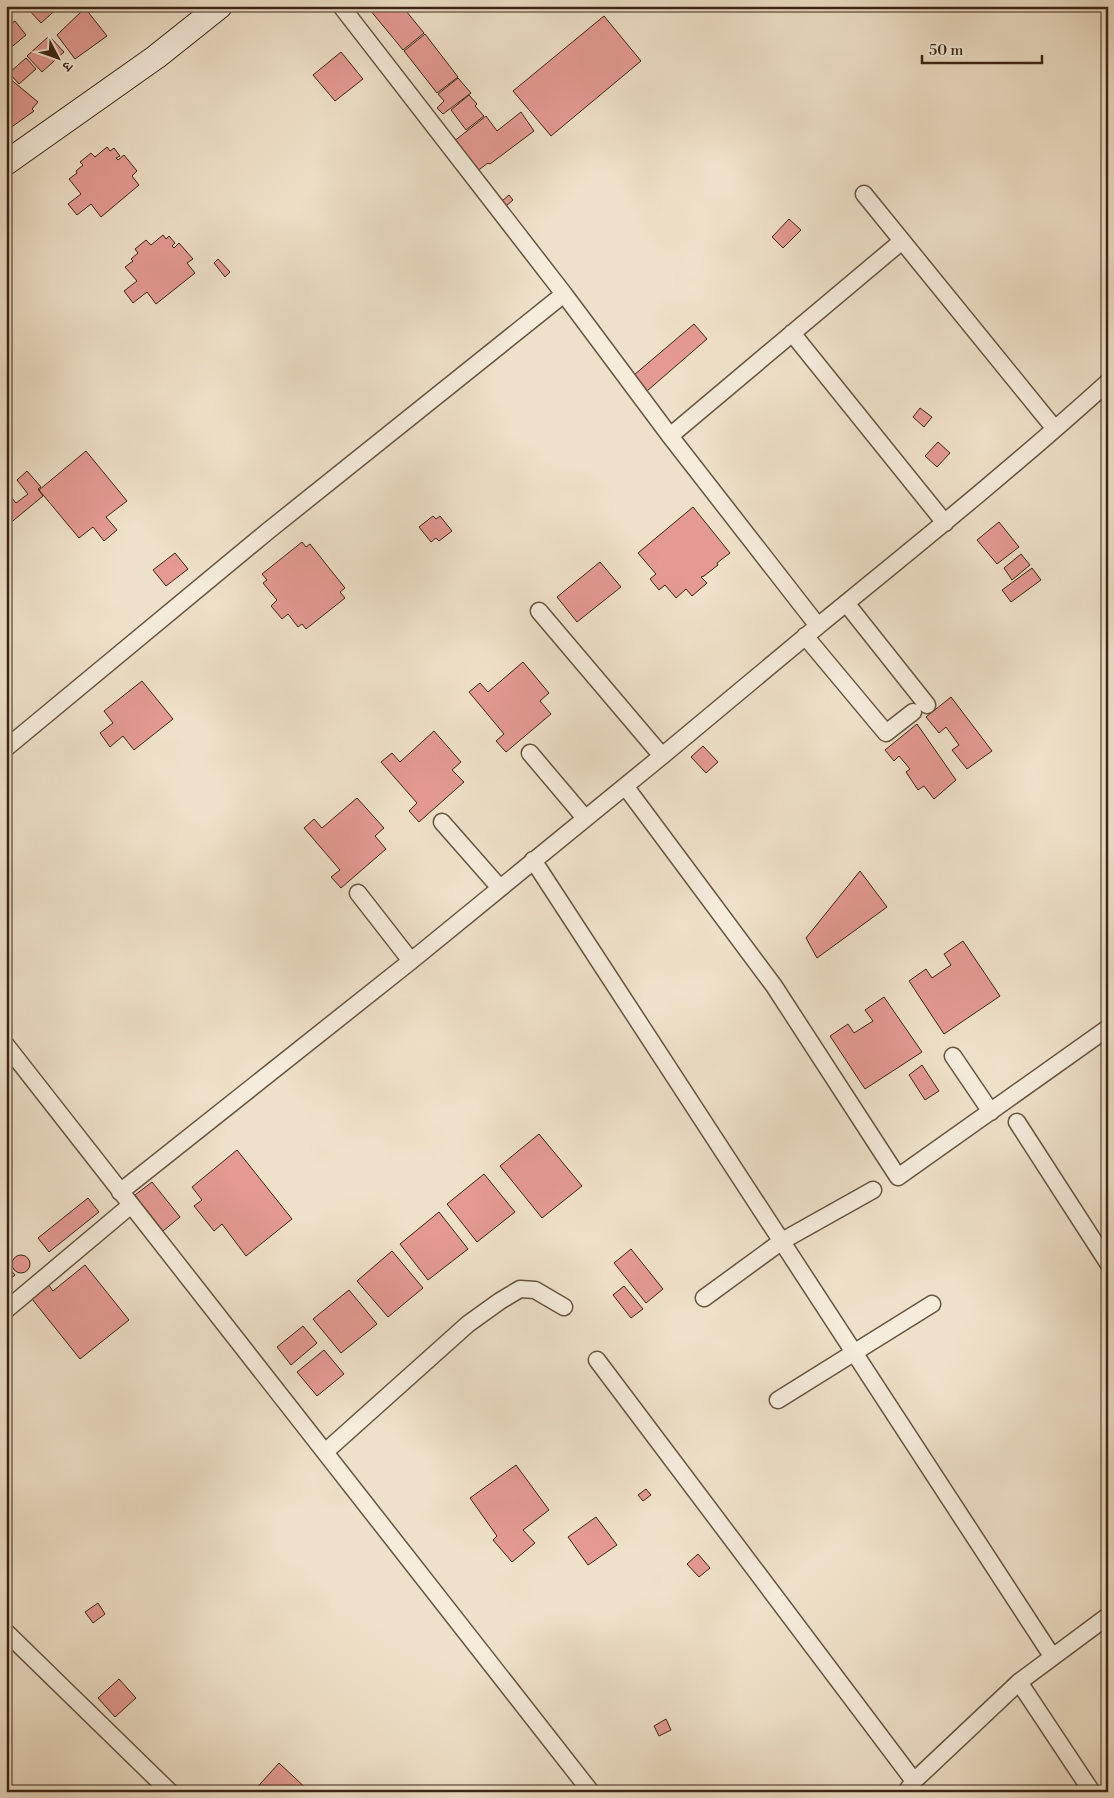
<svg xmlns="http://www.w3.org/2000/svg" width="1114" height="1798" viewBox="0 0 1114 1798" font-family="'Libre Bodoni','Noto Serif Devanagari',serif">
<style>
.building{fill:#e49a92;stroke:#3a2514}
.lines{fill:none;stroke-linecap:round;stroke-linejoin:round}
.street-casing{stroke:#675441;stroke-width:19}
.secondary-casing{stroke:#3a2514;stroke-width:26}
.street{stroke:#f5ecdc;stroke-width:16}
.secondary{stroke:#f5ecdc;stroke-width:24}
</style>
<rect width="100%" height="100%" fill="#efe1c9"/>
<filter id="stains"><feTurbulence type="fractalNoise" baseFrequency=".004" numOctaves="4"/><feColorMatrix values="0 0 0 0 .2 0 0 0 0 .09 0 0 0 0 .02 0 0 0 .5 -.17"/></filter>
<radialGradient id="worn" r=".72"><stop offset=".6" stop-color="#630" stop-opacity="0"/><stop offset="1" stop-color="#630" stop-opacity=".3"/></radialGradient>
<!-- building -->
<path class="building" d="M31 6H60L41 23 28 9Z
M374 6H402L424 33 403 50 370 10Z
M85 8 107 36 75 59 57 35Z
M604 16 641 61 551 136 513 91Z
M15 21 26 35 8 50 6 47V27Z
M425 34 458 77 437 93 404 51Z
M49 36 64 52 42 72 27 56Z
M341 52 363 79 335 101 313 75Z
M26 58 36 69 19 84 9 73Z
M9 78 38 102 32 109 34 111 6 131V81Z
M458 78 471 93 443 114 437 108 444 101 438 94Z
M469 95 477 104 475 106 484 116 466 130 451 110Z
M521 112 534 131 490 164 488 163 476 172 453 142 486 116 497 131Z
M107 147 110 151 114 148 120 156 116 158 118 160 124 155 137 171 132 176 139 185 101 217 91 204 77 215 68 204 81 194 69 179 77 173 76 171 83 165 80 162 91 153 95 157Z
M509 195 513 200 506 206 502 201Z
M789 219 801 230 783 248 772 237Z
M163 235 166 239 169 236 175 243 172 246 174 248 179 243 193 259 187 263 195 273 156 304 147 292 133 303 124 291 137 281 125 267 133 261 131 259 138 253 135 249 146 240 151 245Z
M218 259 230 272 225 277 214 263Z
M694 324 707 339 647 391 634 375Z
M920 408 932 417 924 427 913 417Z
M938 442 950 453 937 467 925 456Z
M86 451 127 501 106 517 117 530 104 541 93 527 79 538 39 490Z
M27 471 41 487 38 489 43 496 8 525 6 523V511L10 508 6 502 12 498 16 503 28 494 17 480Z
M693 507 730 553 717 563 718 565 704 576 701 577 707 583 692 596 686 589 676 598 665 585 659 590 650 579 656 574 638 553Z
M433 516 436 519 440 516 452 531 439 541 436 538 431 542 419 527Z
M999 522 1019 547 997 564 977 540Z
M302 542 306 547 310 544 345 588 340 592 345 598 306 629 302 624 298 627 288 614 282 619 271 606 277 600 263 583 267 580 262 574Z
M175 553 188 569 166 586 153 570Z
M1021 554 1030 565 1012 580 1004 568Z
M600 562 621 587 577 622 557 597Z
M1032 568 1041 580 1011 602 1002 590Z
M523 662 549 693 540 701 551 714 506 752 496 741 504 734 469 692 480 683 488 692Z
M142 681 173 719 134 750 123 736 110 747 100 733 113 723 104 711Z
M951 697 992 751 967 769 952 750 959 745 946 727 939 733 926 717Z
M917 724 956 780 934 799 924 786 918 790 906 772 910 769 899 756 894 761 885 750Z
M434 731 461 762 452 770 464 782 419 822 409 811 417 803 381 762 392 753 400 762Z
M703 746 718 762 706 773 691 757Z
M357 798 384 828 375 836 386 849 341 888 331 877 340 870 304 828 314 819 322 828Z
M860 871 887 907 817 958 806 938Z
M963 941 1000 996 944 1034 909 981 926 969 932 978 951 965 944 954Z
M884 997 922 1052 865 1089 830 1036 848 1024 854 1033 873 1021 865 1010Z
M922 1065 939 1091 925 1100 909 1075Z
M539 1134 582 1186 542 1218 500 1166Z
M237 1150 292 1219 246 1256 222 1224 214 1231 194 1206 202 1200 192 1187Z
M484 1174 515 1212 477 1242 447 1204Z
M152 1182 180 1217 163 1231 135 1195Z
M88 1198 99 1212 49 1252 38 1238Z
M439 1212 468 1249 428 1280 400 1244Z
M631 1249 663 1289 646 1303 614 1263Z
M392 1251 423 1288 388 1317 357 1281Z
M12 1264a9 9 0 1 1 18 0a9 9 0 1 1-18 0Z
M6 1265 15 1275 6 1283Z
M85 1265 129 1320 80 1359 28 1294 45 1280 53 1291Z
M624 1286 643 1309 631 1318 613 1295Z
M349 1290 377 1324 341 1353 313 1319Z
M303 1326 317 1343 291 1365 277 1347Z
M324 1350 344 1374 317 1396 297 1372Z
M516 1465 549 1510 523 1530 535 1543 512 1562 493 1540 497 1536 470 1498Z
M646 1489 651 1495 643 1501 638 1495Z
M596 1517 617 1545 588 1565 568 1537Z
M698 1554 710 1568 699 1577 687 1564Z
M98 1603 105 1614 93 1623 85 1612Z
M119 1679 136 1698 115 1717 98 1698Z
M666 1719 671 1730 659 1736 654 1726Z
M279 1763 310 1792H253Z"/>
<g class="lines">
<defs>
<path id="street" d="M341 6 564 294
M864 194 1055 429
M792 333 945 523
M670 436 902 241
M846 603 927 705
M539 611 662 756
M818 626C916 546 1014 467 1108 382
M805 636 886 733 913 712
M6 748 268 531 564 294 670 436 818 626 662 756 411 961 120 1192
M530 753 585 818
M625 786 774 986 898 1177 1108 1028
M442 822 500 888
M533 860 1052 1656
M358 893 411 961
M6 1045 591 1792
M953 1056 991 1112
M1017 1122 1108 1263
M704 1298 782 1241 873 1190
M6 1310 131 1205
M597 1360 914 1781
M778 1400 932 1304
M325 1452 468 1324 500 1301 520 1289 535 1290 564 1307
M6 1632 170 1792
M1019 1682 1092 1792
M906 1792 914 1781 1019 1682 1108 1616"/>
<path id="secondary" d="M6 163 156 57 220 6"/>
</defs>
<!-- street casing -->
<use href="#street" class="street-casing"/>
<!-- secondary casing -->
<use href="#secondary" class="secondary-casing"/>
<!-- street -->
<use href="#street" class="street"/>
<!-- secondary -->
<use href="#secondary" class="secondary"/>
</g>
<!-- margin -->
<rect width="1114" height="1798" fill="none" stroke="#efe1c9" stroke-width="25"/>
<rect x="8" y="8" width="1099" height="1783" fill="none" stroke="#3a2514" stroke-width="2.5"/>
<rect x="12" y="12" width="1089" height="1773" fill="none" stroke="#3a2514"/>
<!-- north arrow -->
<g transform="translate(58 58) rotate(131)" stroke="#f5ecdc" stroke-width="4" paint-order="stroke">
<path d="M0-4L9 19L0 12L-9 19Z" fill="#3a2514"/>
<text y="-8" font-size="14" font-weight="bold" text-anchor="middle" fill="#3a2514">उ</text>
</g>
<!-- scale -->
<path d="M922 55v8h120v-8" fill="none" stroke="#3a2514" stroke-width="2.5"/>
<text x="929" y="55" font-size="15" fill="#3a2514" stroke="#f5ecdc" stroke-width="4" paint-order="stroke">50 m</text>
<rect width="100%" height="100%" filter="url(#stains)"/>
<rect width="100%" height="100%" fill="url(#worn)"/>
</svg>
